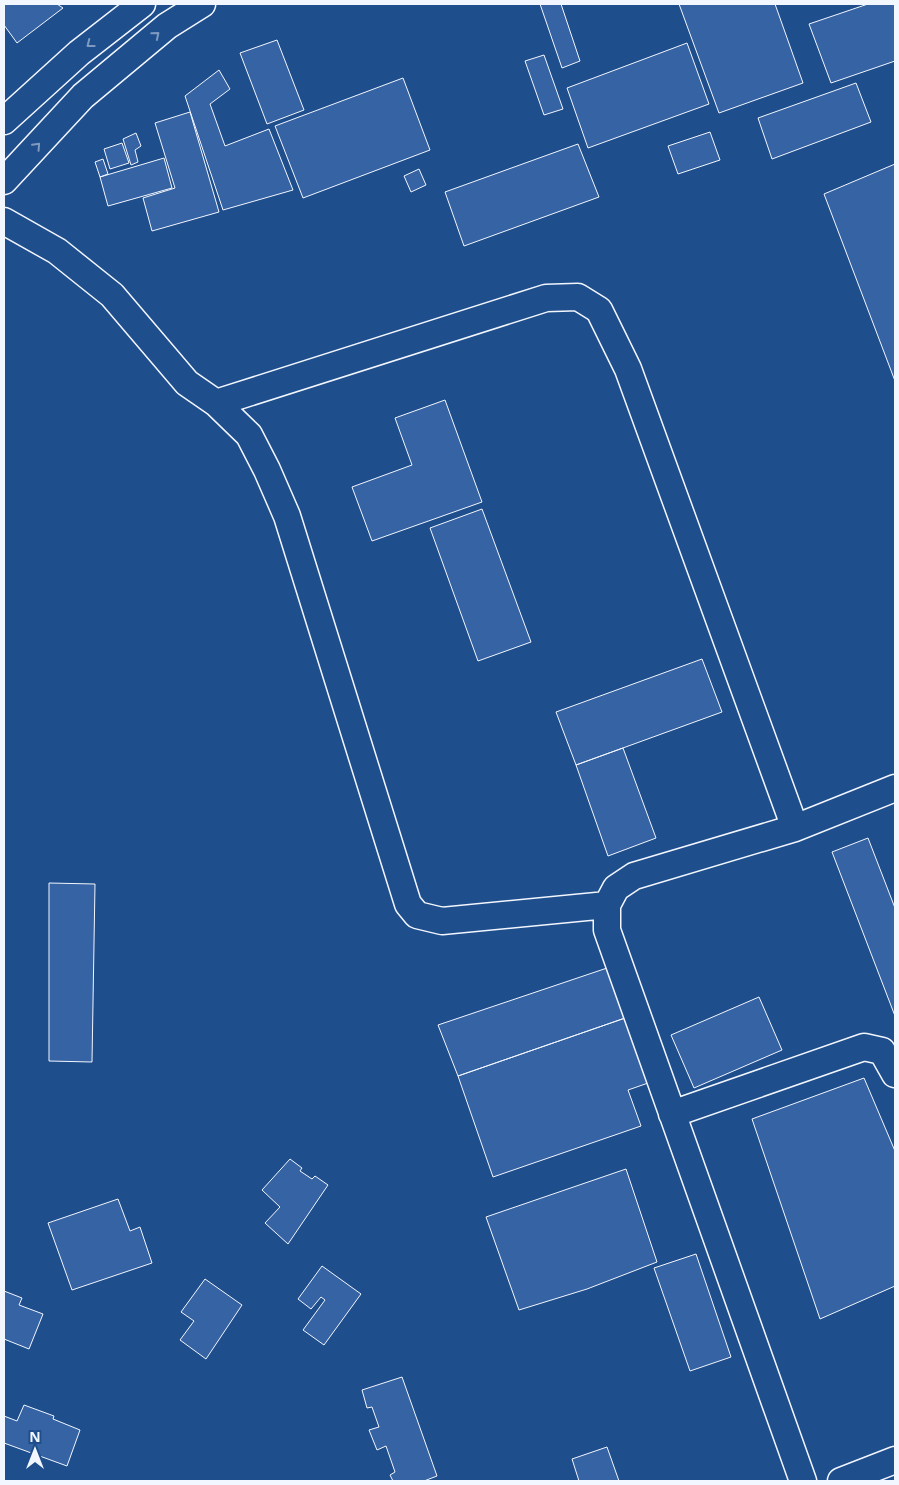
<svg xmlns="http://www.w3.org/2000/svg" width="899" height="1485" viewBox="0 0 899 1485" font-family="'Noto Sans',sans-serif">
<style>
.building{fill:#3563a3;stroke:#f2f6ff}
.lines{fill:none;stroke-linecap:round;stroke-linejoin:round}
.minor-casing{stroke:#f2f6ff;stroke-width:29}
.minor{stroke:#1f4e8c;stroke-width:26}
.oneway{stroke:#7e9ac0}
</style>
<rect width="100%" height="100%" fill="#1f4e8c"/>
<!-- building -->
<path class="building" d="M4 4H57L63 8 17 43 4 25Z
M540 4H561L580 61 562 68Z
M679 4H775L803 83 719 113Z
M868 4H895V61L831 83 809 24Z
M277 40 304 110 267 124 240 53Z
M687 43 709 104 588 148 567 88Z
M544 55 563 109 544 115 525 61Z
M219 70 230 89 210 104 225 146 269 129 293 190 223 210 185 96Z
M403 78 430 150 303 198 275 126Z
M856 83 871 122 772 159 758 118Z
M190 112 219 212 152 231 143 198 175 188 155 123Z
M710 132 720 160 678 174 668 146Z
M136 133 141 146 135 150 138 162 131 165 123 139Z
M122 143 129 163 110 169 104 149Z
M578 144 599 197 464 246 445 192Z
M164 158 172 188 108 206 100 177Z
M103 159 108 174 100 177 95 162Z
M895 164V381L824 194Z
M419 169 426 185 411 192 404 176Z
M445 400 482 502 372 541 352 487 412 465 395 418Z
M482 509 531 642 478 661 430 528Z
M702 659 722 712 576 765 556 712Z
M623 748 656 838 608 856 576 765Z
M868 838 895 908V1016L832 852Z
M49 883 95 884 92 1062 49 1061Z
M613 966 628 1017 458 1076 438 1025Z
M759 997 782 1050 694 1088 671 1035Z
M628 1017 651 1082 628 1090 641 1126 493 1177 458 1076Z
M864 1078 895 1151V1286L820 1319 752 1119Z
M290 1159 302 1168 300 1171 312 1179 315 1176 328 1185 288 1244 265 1223 280 1207 262 1190Z
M626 1169 657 1262 587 1289 519 1310 486 1217Z
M118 1199 130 1231 140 1227 152 1263 72 1290 48 1223Z
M696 1254 731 1357 690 1371 654 1268Z
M322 1266 361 1294 324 1345 303 1330 325 1300 321 1297 311 1309 298 1299Z
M205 1279 242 1305 206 1359 180 1340 194 1321 181 1312Z
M4 1291 22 1298 19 1305 43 1314 29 1349 4 1339Z
M402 1377 437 1476 424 1481H393L390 1475 395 1472 386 1446 377 1450 369 1430 379 1427 372 1407 367 1408 362 1390Z
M24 1405 54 1416 53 1419 80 1430 67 1466 4 1443V1416L17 1421Z
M607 1447 619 1481H579L572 1459Z"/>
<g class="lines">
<defs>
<path id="minor" d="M4 121 79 53 142 4
M4 181 83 96 167 26 202 4
M4 221 57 251 112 295 187 383 216 403 249 435 267 470 287 516 408 904 417 915 442 921 607 905
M216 403 546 298 578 297 599 310 628 369 795 828
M672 1114 864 1047 882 1051 895 1074
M803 1481 607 930V905L616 888 634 876 795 828 895 788
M841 1481 895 1460"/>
</defs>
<!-- minor casing -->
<use href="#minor" class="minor-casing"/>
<!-- minor -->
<use href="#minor" class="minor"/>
</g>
<!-- one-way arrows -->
<defs><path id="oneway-chevron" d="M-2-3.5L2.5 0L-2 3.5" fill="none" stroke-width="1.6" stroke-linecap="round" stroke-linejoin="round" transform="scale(1.25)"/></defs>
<g class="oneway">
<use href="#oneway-chevron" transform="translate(156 35) rotate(-40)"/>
<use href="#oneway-chevron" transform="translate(90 44) rotate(142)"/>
<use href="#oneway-chevron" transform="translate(37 146) rotate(-47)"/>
</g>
<!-- border -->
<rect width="899" height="1485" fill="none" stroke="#f2f6ff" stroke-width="10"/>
<!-- north arrow -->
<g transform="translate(35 1450)" stroke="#1f4e8c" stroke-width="4" paint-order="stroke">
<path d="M0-4L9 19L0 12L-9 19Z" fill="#f2f6ff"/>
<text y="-8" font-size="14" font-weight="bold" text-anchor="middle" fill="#f2f6ff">N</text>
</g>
</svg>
